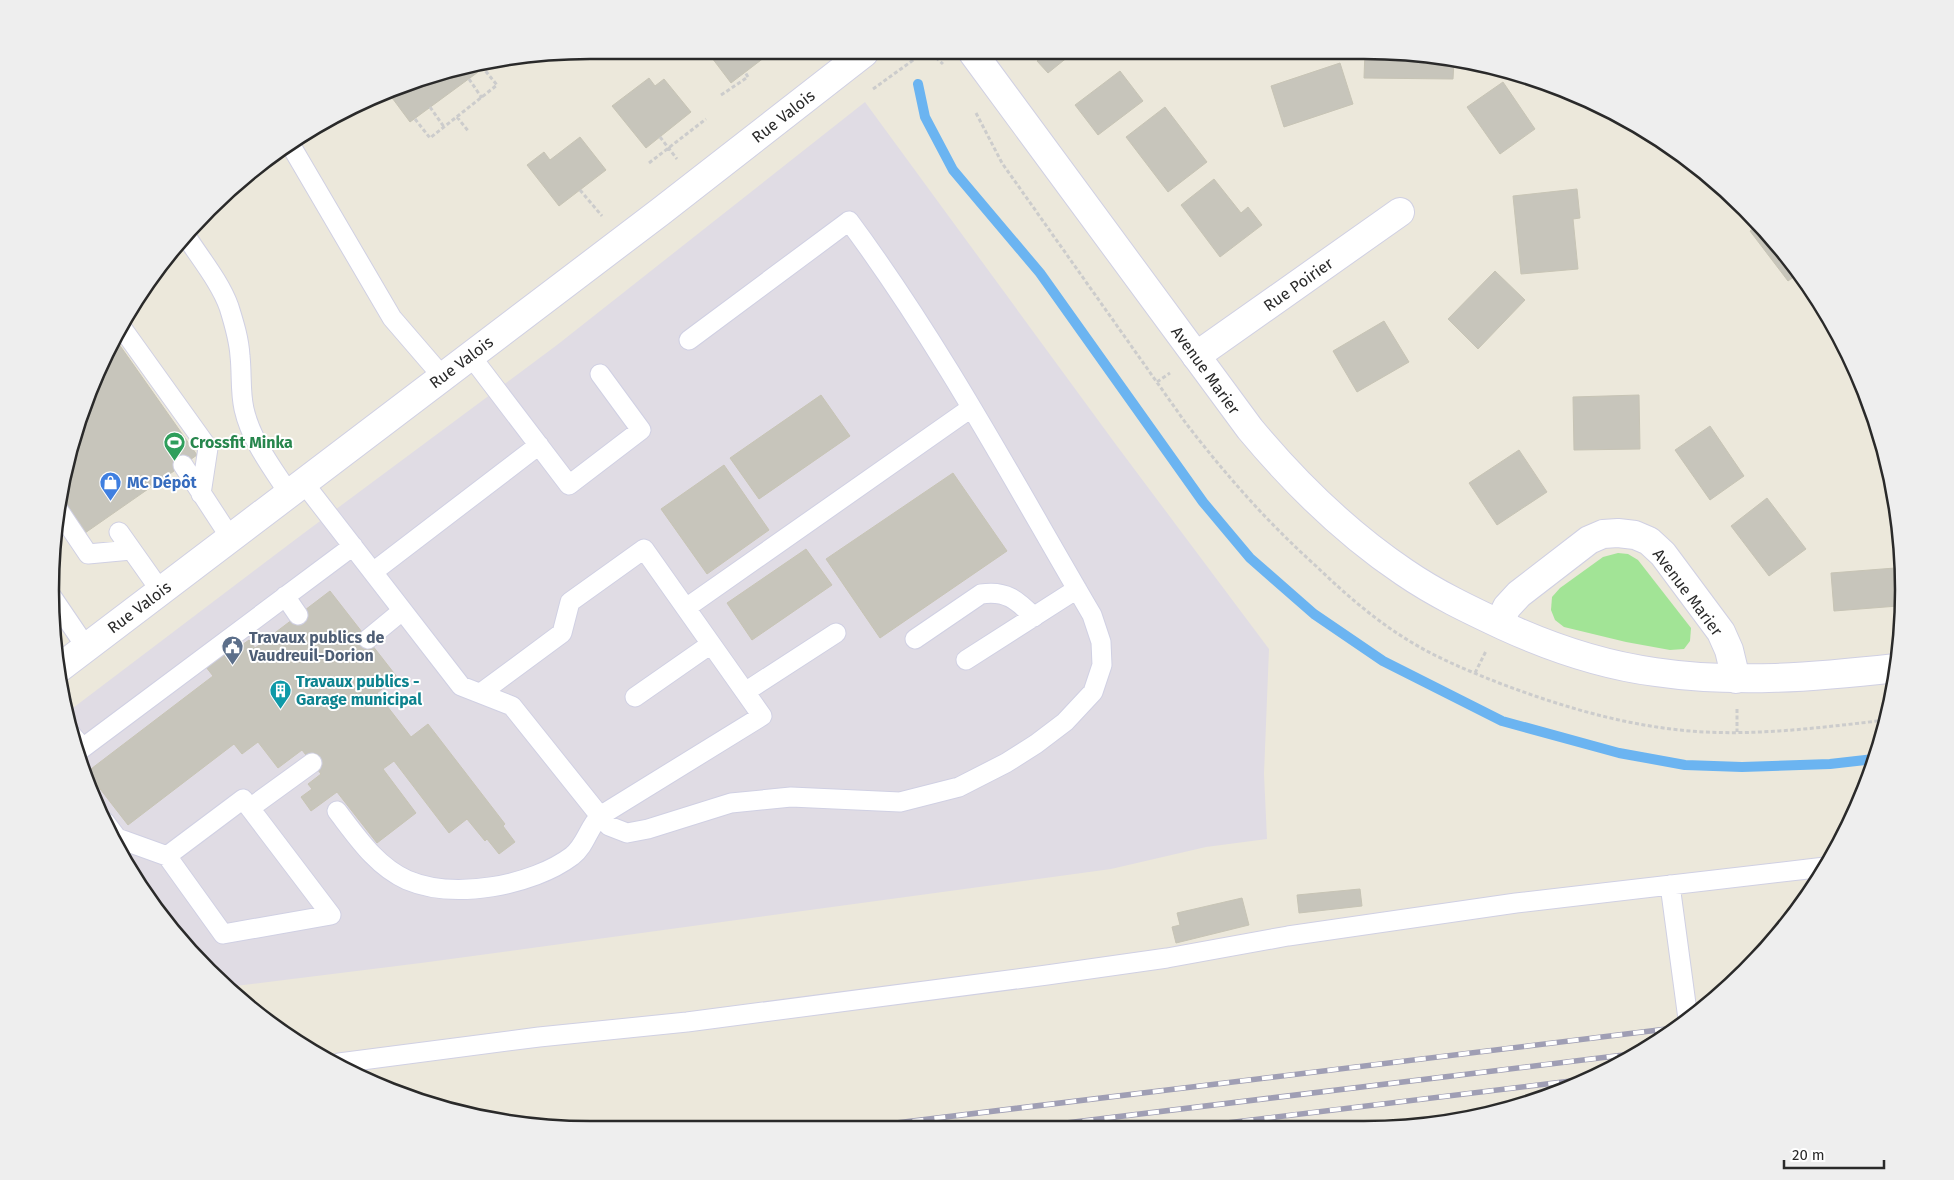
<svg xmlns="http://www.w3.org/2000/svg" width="1954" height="1180" viewBox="0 0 1954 1180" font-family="'Fira Sans',sans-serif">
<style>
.industrial{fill:#e0dce4}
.green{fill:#a2e496}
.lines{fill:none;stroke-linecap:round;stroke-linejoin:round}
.stream{stroke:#6bb4f1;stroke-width:10}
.building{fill:#c7c5bb;stroke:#c7c4b5}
.service-casing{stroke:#d0d0e3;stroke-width:21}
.minor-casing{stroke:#d0d0e3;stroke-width:30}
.tertiary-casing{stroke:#d0d0e3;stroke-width:30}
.path{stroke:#ccc;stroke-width:3;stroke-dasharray:4 2.5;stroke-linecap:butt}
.service{stroke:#fff;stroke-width:19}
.minor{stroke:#fff;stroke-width:28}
.tertiary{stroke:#fff;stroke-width:28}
.rail-casing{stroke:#9f9eb4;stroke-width:5.5}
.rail{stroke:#fff;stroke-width:4;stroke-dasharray:11;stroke-linecap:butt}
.labels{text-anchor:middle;stroke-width:4;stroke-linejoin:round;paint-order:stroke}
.street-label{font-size:16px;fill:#2a2a2a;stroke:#fff}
.leisure-label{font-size:16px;font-weight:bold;fill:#27864d;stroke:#fff;text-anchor:start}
.shop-label{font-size:16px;font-weight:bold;fill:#366cbe;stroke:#fff;text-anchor:start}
.service-label{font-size:16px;font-weight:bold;fill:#4e5e75;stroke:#fff;text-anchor:start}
.culture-label{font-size:16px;font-weight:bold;fill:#0d838f;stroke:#fff;text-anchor:start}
.rim{fill:none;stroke:#2a2a2a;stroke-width:2.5}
</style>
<rect width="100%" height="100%" fill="#ece8db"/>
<!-- industrial -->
<path class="industrial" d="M865 102 1117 446 1269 649 1264 774 1267 839 1206 847 1111 869 421 963 227 987 208 972 161 919 122 860 79 764 65 714 304 533 557 345Z"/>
<!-- green -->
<path class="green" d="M1618 553 1628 554 1638 560 1691 628 1690 641 1684 649 1670 650 1626 642 1564 627 1555 620 1551 610 1552 597 1560 588 1603 557Z"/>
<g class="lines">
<!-- stream -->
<path class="stream" d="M918 84 925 117 953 170 1040 273 1203 502 1250 558 1314 614 1383 661 1502 721 1619 753 1685 765 1742 767 1830 764 1874 759"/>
</g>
<!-- building -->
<path class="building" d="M1365 51H1400L1454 62 1453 79 1364 78Z
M1074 52 1048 73 1037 61 1042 57 1039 53Z
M709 54H762L765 57 731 83Z
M488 62 489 64 410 122 387 91 417 79Z
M1340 63 1353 104 1284 127 1271 86Z
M1120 71 1143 101 1098 135 1075 105Z
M649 78 655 86 664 79 691 112 646 148 612 106Z
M1503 82 1535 129 1500 154 1467 107Z
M1165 107 1207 162 1168 192 1126 137Z
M580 137 606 170 559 206 527 165 544 152 550 160Z
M1214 179 1241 213 1248 207 1262 225 1220 257 1181 205Z
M1577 189 1580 218 1573 219 1578 269 1521 274 1513 196Z
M1759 224 1799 273 1788 281 1750 231Z
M1495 271 1525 300 1478 349 1448 319Z
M1384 321 1409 362 1357 392 1333 351Z
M116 340 197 455 85 533 60 497 79 417Z
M821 395 850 436 759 499 730 458Z
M1639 395 1640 449 1574 450 1573 397Z
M1710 426 1744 476 1710 500 1675 450Z
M1519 450 1547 492 1497 525 1469 483Z
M724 465 769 530 707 574 661 509Z
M953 473 1007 551 880 638 826 559Z
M1767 498 1806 549 1769 576 1731 526Z
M806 549 832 585 752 640 727 603Z
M1895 568 1898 606 1834 611 1831 573Z
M330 591 397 677 377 693 411 737 428 724 505 824 503 826 515 842 499 854 487 839 485 841 467 819 449 833 394 761 383 769 416 813 377 843 337 792 311 811 301 797 312 789 308 784 321 774 302 750 278 768 258 742 242 754 234 744 128 825 87 772 213 676 206 667 232 646 235 650 249 640 255 648Z
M1360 889 1362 906 1299 913 1297 895Z
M1242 898 1249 925 1176 943 1172 927 1180 925 1177 913Z"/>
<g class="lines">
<defs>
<path id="service" d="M290 144 392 318 442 376
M186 236C200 258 220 282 229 307 234 323 239 339 240 356 242 373 240 391 244 409 251 440 271 466 288 492
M122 328 208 448 201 494
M470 355 569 485 641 430 600 374
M183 465 230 537
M303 482 461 686 512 706 600 816 762 716 644 549 570 602 562 633 481 693
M57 508 88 554 131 550
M119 532 160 590
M373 572 539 445
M50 594 86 647
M285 596 298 615
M686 608 971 408
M368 639 402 611
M915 639 981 594C1006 590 1017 600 1034 617
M966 660 1077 589
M745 692 836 633
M635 697 711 644
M70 733 82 747
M76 753 353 546
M250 808 312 763
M337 811C357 837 376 866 407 880 454 900 532 886 572 856 586 845 588 828 600 816L609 826 627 833 648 829 731 803 791 797 900 802 959 787 1006 763 1036 744 1065 722 1093 692 1102 665 1101 642 1092 615C1014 482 941 345 849 221L689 340
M105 822 117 838 167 856 223 934 331 915 243 799 167 856
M1670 885 1688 1019
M339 1063 539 1037 687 1022 1047 975 1167 958 1288 936 1516 903 1825 867"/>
<path id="minor" d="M1196 356 1400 212
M1499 623 1507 607 1519 594 1589 540 1603 534 1618 533 1635 535 1649 541 1663 554 1721 632 1729 650 1736 679"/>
<path id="tertiary" d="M973 53 1250 429C1295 483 1346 533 1404 572 1436 594 1470 610 1504 626 1552 648 1603 665 1655 672 1736 684 1816 677 1896 668
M58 669 660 212 864 53"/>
</defs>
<!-- service casing -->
<use href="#service" class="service-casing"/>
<!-- minor casing -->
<use href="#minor" class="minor-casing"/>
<!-- tertiary casing -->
<use href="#tertiary" class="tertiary-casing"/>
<!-- path -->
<path class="path" d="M931 53 943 64
M469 79 482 98
M873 89 923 53
M721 95 748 77 745 72
M430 107 444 127
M976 113 1002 163 1185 422C1225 474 1267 522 1316 566 1345 594 1376 621 1411 642 1439 659 1469 671 1499 683 1565 708 1633 728 1704 732 1765 735 1826 727 1886 720
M457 117 469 132
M415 119 430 138 497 85 483 68
M660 137 677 159
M649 163 706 119
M580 190 602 216
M1157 382 1170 373
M1475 673 1486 651
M63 705 72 698
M1737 709V732"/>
<!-- service -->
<use href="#service" class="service"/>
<!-- minor -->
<use href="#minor" class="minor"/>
<!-- tertiary -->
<use href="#tertiary" class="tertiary"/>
<defs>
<path id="rail" d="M847 1129 1675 1028
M1017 1129 1640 1053
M1177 1129 1587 1079"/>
</defs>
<!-- rail casing -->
<use href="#rail" class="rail-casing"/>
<!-- rail -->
<use href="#rail" class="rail"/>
</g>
<!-- icons -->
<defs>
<symbol id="stadium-pin" viewBox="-11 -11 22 30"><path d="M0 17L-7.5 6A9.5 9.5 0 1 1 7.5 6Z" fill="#2e9e5b" stroke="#fff"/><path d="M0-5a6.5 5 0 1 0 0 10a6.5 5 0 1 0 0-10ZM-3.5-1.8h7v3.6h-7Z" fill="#fff"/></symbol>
<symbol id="shop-pin" viewBox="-11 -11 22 30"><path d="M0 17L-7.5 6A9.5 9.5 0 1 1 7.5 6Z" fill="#3f7fe0" stroke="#fff"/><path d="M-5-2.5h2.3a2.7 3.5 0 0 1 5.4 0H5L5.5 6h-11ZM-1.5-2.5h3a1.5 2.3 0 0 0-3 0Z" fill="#fff"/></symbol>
<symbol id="civic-pin" viewBox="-11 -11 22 30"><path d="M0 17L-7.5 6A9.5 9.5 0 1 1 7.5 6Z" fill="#5c6f8a" stroke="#fff"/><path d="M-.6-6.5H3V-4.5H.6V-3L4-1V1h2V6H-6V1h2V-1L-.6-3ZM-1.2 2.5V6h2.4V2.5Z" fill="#fff"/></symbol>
<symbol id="building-pin" viewBox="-11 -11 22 30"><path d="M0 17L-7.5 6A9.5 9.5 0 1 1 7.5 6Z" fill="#0f9aa8" stroke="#fff"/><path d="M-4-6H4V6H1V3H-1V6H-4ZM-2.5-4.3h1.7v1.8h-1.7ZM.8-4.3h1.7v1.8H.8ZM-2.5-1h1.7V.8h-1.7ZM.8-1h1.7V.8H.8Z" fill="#fff"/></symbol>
</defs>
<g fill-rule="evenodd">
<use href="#stadium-pin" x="162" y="430" width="25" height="34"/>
<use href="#shop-pin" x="98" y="470" width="25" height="34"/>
<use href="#civic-pin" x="220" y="634" width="25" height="34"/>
<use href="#building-pin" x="268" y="678" width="25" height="34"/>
</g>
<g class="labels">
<!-- street labels -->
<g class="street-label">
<text transform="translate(783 116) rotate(-38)" y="6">Rue Valois</text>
<text transform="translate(1298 284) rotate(-35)" y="6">Rue Poirier</text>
<text transform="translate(461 362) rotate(-37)" y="6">Rue Valois</text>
<text transform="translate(1206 370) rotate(54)" y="6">Avenue Marier</text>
<text transform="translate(1688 592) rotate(53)" y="6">Avenue Marier</text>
<text transform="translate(139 607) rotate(-37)" y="6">Rue Valois</text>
</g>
<!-- leisure labels -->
<g class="leisure-label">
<text x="190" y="448">Crossfit Minka</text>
</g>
<!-- shop labels -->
<g class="shop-label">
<text x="127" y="488">MC Dépôt</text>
</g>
<!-- service labels -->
<g class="service-label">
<text x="249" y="643">Travaux publics de<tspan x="249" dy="18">Vaudreuil-Dorion</tspan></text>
</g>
<!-- culture labels -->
<g class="culture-label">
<text x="296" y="687">Travaux publics -<tspan x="296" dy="18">Garage municipal</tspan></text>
</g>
</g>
<!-- crop -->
<path d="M0 0H1954V1180H0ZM590 59H1364A531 531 0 0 1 1895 590V590A531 531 0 0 1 1364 1121H590A531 531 0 0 1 59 590V590A531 531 0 0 1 590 59Z" fill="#eee" fill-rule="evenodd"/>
<path class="rim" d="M590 59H1364A531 531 0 0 1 1895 590V590A531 531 0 0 1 1364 1121H590A531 531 0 0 1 59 590V590A531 531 0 0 1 590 59Z"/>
<!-- scale -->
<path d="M1784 1160v8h100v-8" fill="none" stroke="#2a2a2a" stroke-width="2.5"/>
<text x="1792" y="1160" font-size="15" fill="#2a2a2a" stroke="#ffffff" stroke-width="4" paint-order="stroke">20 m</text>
</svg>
